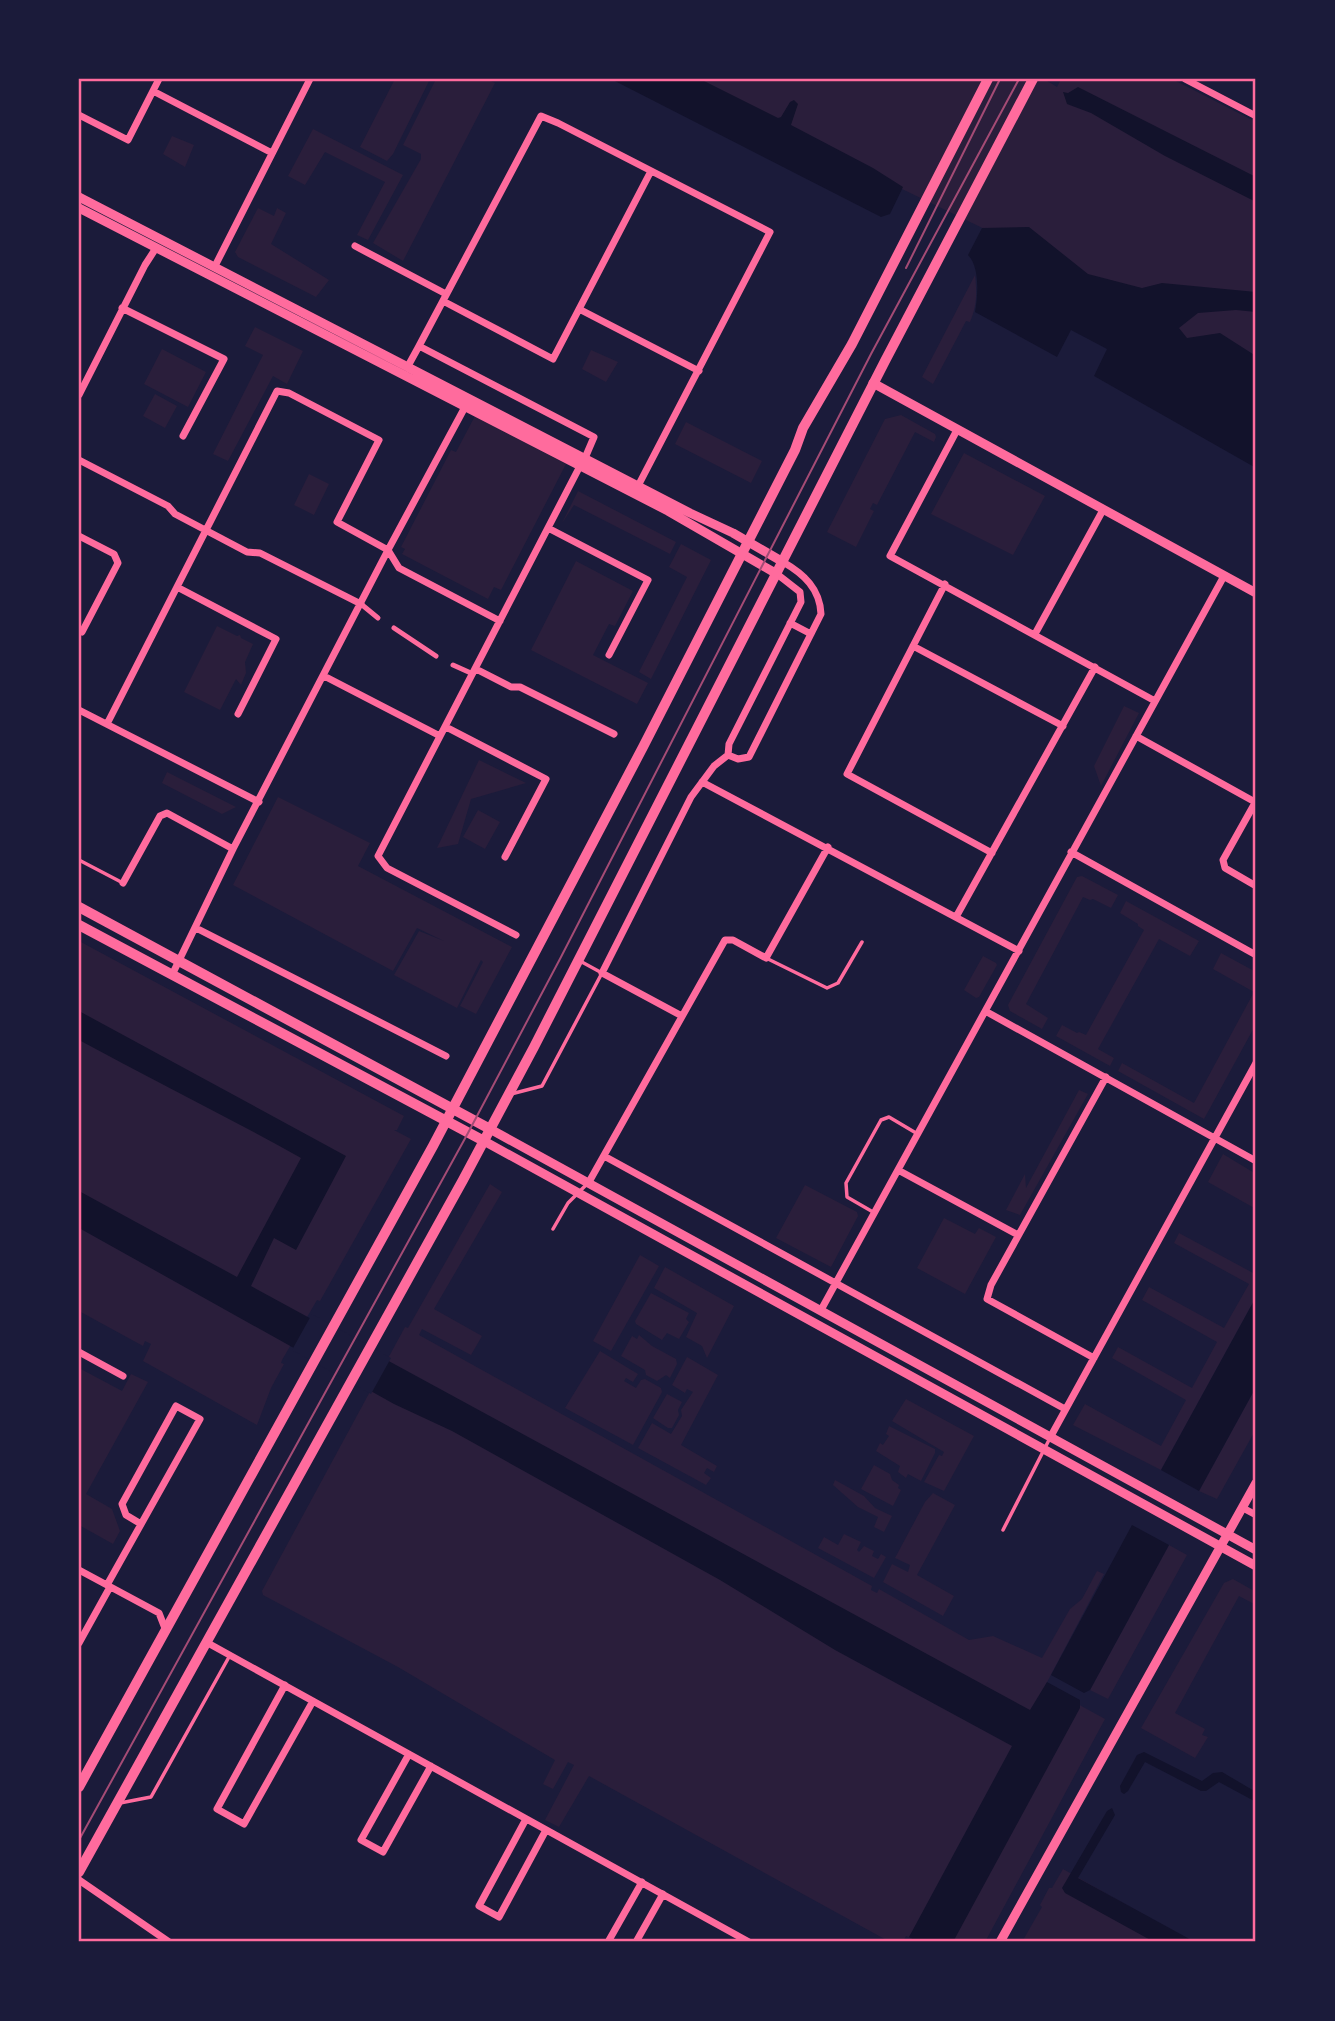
<svg xmlns="http://www.w3.org/2000/svg" width="1335" height="2021" viewBox="0 0 1335 2021" font-family="Lora,serif">
<style>
.green{fill:#2a1e3b}
.water{fill:#12122b}
.pier{fill:#1b1b3a}
.lines{fill:none;stroke-linecap:round;stroke-linejoin:round}
.service{stroke:#ff6b9d;stroke-width:3.5}
.pedestrian{stroke:#ff6b9d;stroke-width:5}
.minor{stroke:#ff6b9d;stroke-width:7}
.tertiary{stroke:#ff6b9d;stroke-width:9}
.secondary{stroke:#ff6b9d;stroke-width:10}
.tram{stroke:#a44b75;stroke-width:2}
.neatline{fill:none;stroke:#ff6b9d;stroke-width:2.5}
</style>
<rect width="100%" height="100%" fill="#1b1b3a"/>
<!-- green -->
<path class="green" d="M395 79H430L393 154 387 161 360 147Z
M436 79H486L495 83 403 261 373 243 421 159V154L403 145Z
M691 79H1044L1057 87 1060 81 1057 79H1172L1256 122V371L1192 350 1104 296 999 236 900 188Z
M313 129 403 175 368 240 357 235 385 182 325 152 305 185 288 176Z
M172 136 194 145 185 167 163 154Z
M258 208 274 216 277 208 286 213 271 244 329 280 316 297 238 257 235 252Z
M975 275C977 293 977 306 970 322L966 321 933 384 922 377Z
M255 327 303 351 287 384 273 376 228 461 213 454 263 355 245 346Z
M162 349 206 372 188 407 144 384Z
M591 350 618 362 606 382 582 369Z
M155 394 177 406 165 428 143 416Z
M901 415 935 434 936 437 934 442 915 432 877 505 873 503 870 509 874 511 856 547 827 532 885 419Z
M475 416 566 464 501 590 494 587 488 599 402 554 405 549 401 547 451 450 456 452Z
M686 422 762 461 751 483 675 444Z
M964 453 1045 496 1013 555 931 514Z
M309 474 329 484 314 515 294 505Z
M578 491 676 542 670 554 574 505 562 523Z
M681 544 711 560 651 679 639 672 687 577 669 567Z
M576 561 633 591 615 626 609 624 593 655 648 683 637 704 531 650Z
M217 626 237 636 240 635 241 638 253 644 245 662 246 673 241 685 236 679 220 710 184 692Z
M1124 706 1139 713 1101 786 1094 766Z
M479 760 526 783 471 799 458 844 437 848Z
M167 772 236 807 222 814 162 783Z
M278 797 370 843 358 866 512 947 476 1014 460 1006 483 962 481 960 457 1008 394 975 419 931 444 941 417 928 393 971 233 885Z
M478 810 500 822 485 849 463 837Z
M1082 876 1118 895 1111 908 1093 899 1090 900 1083 897 1026 1004 1048 1018 1042 1029 1010 1011 1008 1005 1077 877Z
M1126 901 1199 941 1190 956 1159 939 1098 1049 1114 1058 1110 1066 1056 1036 1062 1025 1077 1033 1079 1032 1086 1035 1144 930 1138 926V924L1120 913Z
M79 941 404 1116 397 1130H394L411 1139 320 1301 317 1300 282 1360 281 1363 284 1364 271 1388 257 1425 143 1361 151 1344 145 1341 143 1346 79 1311Z
M1221 953 1256 972V1024L1204 1119 1118 1071 1122 1063 1194 1103 1254 992 1213 969Z
M983 956 996 963 997 965 979 997 976 998 964 990Z
M1079 1090 1088 1094 1020 1215 1006 1210 1025 1174 1026 1188Z
M1223 1154 1256 1174V1209L1208 1182Z
M490 1184 502 1192 434 1309 482 1336 471 1355 422 1329 419 1335 872 1586 871 1590 877 1593 879 1589 969 1640 993 1636 1042 1658 1070 1609 1082 1599 1097 1571 1104 1574 1045 1686 1105 1719 985 1942H927L911 1934 909 1937 906 1936 903 1942H890L589 1776 559 1827 545 1820 574 1765 568 1762 553 1789 543 1784 555 1760 398 1667 263 1595 262 1591 405 1327 408 1328Z
M805 1185 857 1212 858 1216 831 1267 776 1238Z
M944 1218 975 1234 979 1228 996 1237 965 1294 917 1268Z
M1179 1233 1255 1274 1256 1272V1297L1161 1470 1073 1425 1085 1404 1161 1446 1186 1400 1112 1358 1118 1347 1192 1388 1217 1342 1142 1300 1149 1287 1224 1328 1249 1284 1174 1243Z
M640 1255 659 1266 611 1351 593 1341Z
M665 1267 734 1306 707 1358 702 1346 686 1337 697 1313 654 1288Z
M651 1293 689 1313 686 1319 689 1322 679 1339 667 1333 662 1340 636 1324 635 1321Z
M639 1335 652 1346 676 1359 677 1364 670 1378 666 1375 657 1381 646 1375 645 1370 621 1356 632 1336 637 1339Z
M600 1351 638 1374 633 1382 626 1378 624 1381 636 1388 641 1380 645 1379 661 1388 662 1392 633 1445 565 1408Z
M687 1357 718 1375 681 1445 717 1466 714 1472 707 1468 704 1473 711 1478 706 1485 638 1448 652 1423 671 1434 682 1416 681 1410 693 1392 687 1389 685 1393 672 1385Z
M79 1368 122 1391 131 1374 148 1382 86 1494 112 1509 120 1531 113 1544 79 1525Z
M1256 1387V1429L1217 1499 1199 1491Z
M667 1394 682 1402 678 1410 679 1415 672 1428H668L653 1418Z
M906 1399 974 1436 944 1491 924 1482 939 1455 942 1456 944 1452 892 1421Z
M889 1426 935 1449V1453L921 1481 908 1474 906 1478 898 1472 900 1466 876 1451 880 1443 883 1445 889 1436 886 1434Z
M874 1465 890 1474 892 1480 899 1485 898 1488 901 1490 893 1506 861 1489Z
M835 1480 864 1496 875 1508 892 1516 884 1532 874 1527 878 1517 858 1507 833 1485Z
M933 1493 955 1505 917 1575 954 1596 943 1616 883 1582 892 1564 908 1572 910 1565 895 1558 925 1502Z
M844 1534 861 1542 857 1550 859 1552 864 1546 874 1551 872 1556 878 1559 881 1554 886 1557 874 1578 818 1548 824 1537 838 1545Z
M1169 1545 1187 1555 1108 1699 1090 1690Z
M1233 1579 1256 1592V1605L1239 1596 1175 1713 1205 1729 1202 1735 1208 1737 1195 1758 1141 1728 1224 1583Z
M1063 1869 1192 1942H1022L1042 1907 1040 1905 1049 1888H1052Z"/>
<!-- water -->
<path class="water" d="M611 79H700L778 118 781 117 790 102 794 100 798 104 791 125 873 168 903 187 890 214 881 217Z
M1078 87 1256 177V202L1165 156 1091 113 1067 104 1063 92 1068 93Z
M1029 227 1088 274 1142 288 1162 283 1256 292V312L1236 310 1198 313 1179 328 1187 338 1220 333 1256 356V468L1094 376 1107 349 1071 330 1057 357 975 312C978 296 980 267 968 255L982 228Z
M79 1011 346 1156 296 1250 274 1238 251 1286 1030 1710 1047 1682 1080 1700V1708L953 1942H918L909 1937 1012 1746 835 1650 720 1580 452 1431 394 1404 79 1228V1191L237 1277 301 1158C228 1117 152 1080 79 1040Z
M1256 1297V1387L1199 1491 1161 1470Z
M1132 1525 1169 1545 1090 1690 1084 1693 1051 1675Z
M1144 1752 1202 1781 1213 1773 1222 1772 1256 1792V1802L1219 1782 1206 1791H1201L1145 1762 1128 1791 1124 1794 1121 1792 1120 1786 1137 1755Z
M1112 1808 1115 1815 1078 1878 1195 1942H1154L1065 1893 1062 1888 1107 1811Z"/>
<!-- pier -->
<path class="pier" d="M312 1314 391 1358 371 1394 292 1350Z"/>
<g class="lines">
<!-- service -->
<path class="service" d="M79 860 123 883
M766 958 827 988 838 983 862 942
M511 1094 542 1086 602 973 580 961
M873 1212 847 1197 846 1183 881 1120 889 1117 916 1133
M553 1229 568 1203 587 1184
M1003 1530 1050 1438
M120 1803 151 1797 229 1657"/>
<!-- pedestrian -->
<path class="pedestrian" d="M361 604 378 618
M394 628 436 656
M453 665 473 674"/>
<!-- minor -->
<path class="minor" d="M1185 79 1256 116
M153 91 272 153
M79 115 128 140 159 79
M355 246 446 294
M215 266 310 79
M443 301 553 359 651 171
M122 308 224 359 183 436
M579 309 699 371
M419 346 541 116 558 123 770 232 638 486
M408 366 419 346 594 437 585 458
M79 395 145 265 156 248
M957 430 890 556 1155 701
M79 460 168 506 175 514 247 552 260 553 361 604
M548 528 648 580 609 655
M79 536 114 554 118 563 82 632
M945 584 847 774 992 853
M177 587 276 639 238 714
M790 623 811 634
M1035 634 1103 510
M913 646 1063 726
M476 669 511 687H520L614 734
M324 676 440 736
M79 710 259 802
M107 724 277 391 289 393 379 440 337 522 388 550 399 568 500 621
M446 727 546 779 505 857
M1136 736 1255 802
M728 755 738 759 749 757 821 614C820 589 804 574 783 562
M702 782 1019 951
M1256 801 1223 860 1225 868 1256 886
M1071 852 1256 955
M123 883 160 816 167 813 233 849
M956 917 1095 667
M196 928 446 1056
M516 935 387 868 378 856 580 466
M172 975 233 849 388 550 465 407
M987 1012 1256 1161
M682 1016 602 973 691 797 714 766 728 755 729 744 801 602 800 592 777 574
M604 1156 1065 1409
M898 1170 1018 1235
M589 1182 725 940H733L766 958 828 847
M821 1310 1224 576
M79 1352 123 1376
M1094 1358 987 1299 991 1285 1106 1077
M1051 1436 1256 1063
M1243 1508 1256 1515
M79 1570 159 1613 166 1631
M107 1585 200 1419 176 1406 122 1504 126 1515 141 1524
M206 1642 749 1942
M79 1643 110 1587
M285 1685 217 1809 244 1824 313 1701
M409 1754 361 1840 383 1852 431 1766
M526 1819 479 1906 499 1917 546 1830
M79 1880 169 1942
M608 1942 642 1882
M636 1942 663 1894"/>
<!-- tertiary -->
<path class="tertiary" d="M79 197 690 513 733 533 783 562
M79 208 668 511 777 574
M873 383 1256 593
M490 1129 1256 1550
M484 1141 1256 1566
M1000 1942 1256 1483"/>
<!-- secondary -->
<path class="secondary" d="M79 907 490 1129
M79 925 484 1141
M79 1787 433 1146 643 747 795 450 803 428 852 344 988 79
M79 1872 463 1180 534 1047 885 361 1033 79"/>
<!-- tram -->
<path class="tram" d="M906 268 1000 79
M79 1840 468 1133 561 957 871 354 1019 79"/>
</g>
<!-- border -->
<rect width="1335" height="2021" fill="none" stroke="#1b1b3a" stroke-width="161"/>
<rect x="80" y="80" width="1174" height="1860" class="neatline"/>
</svg>
